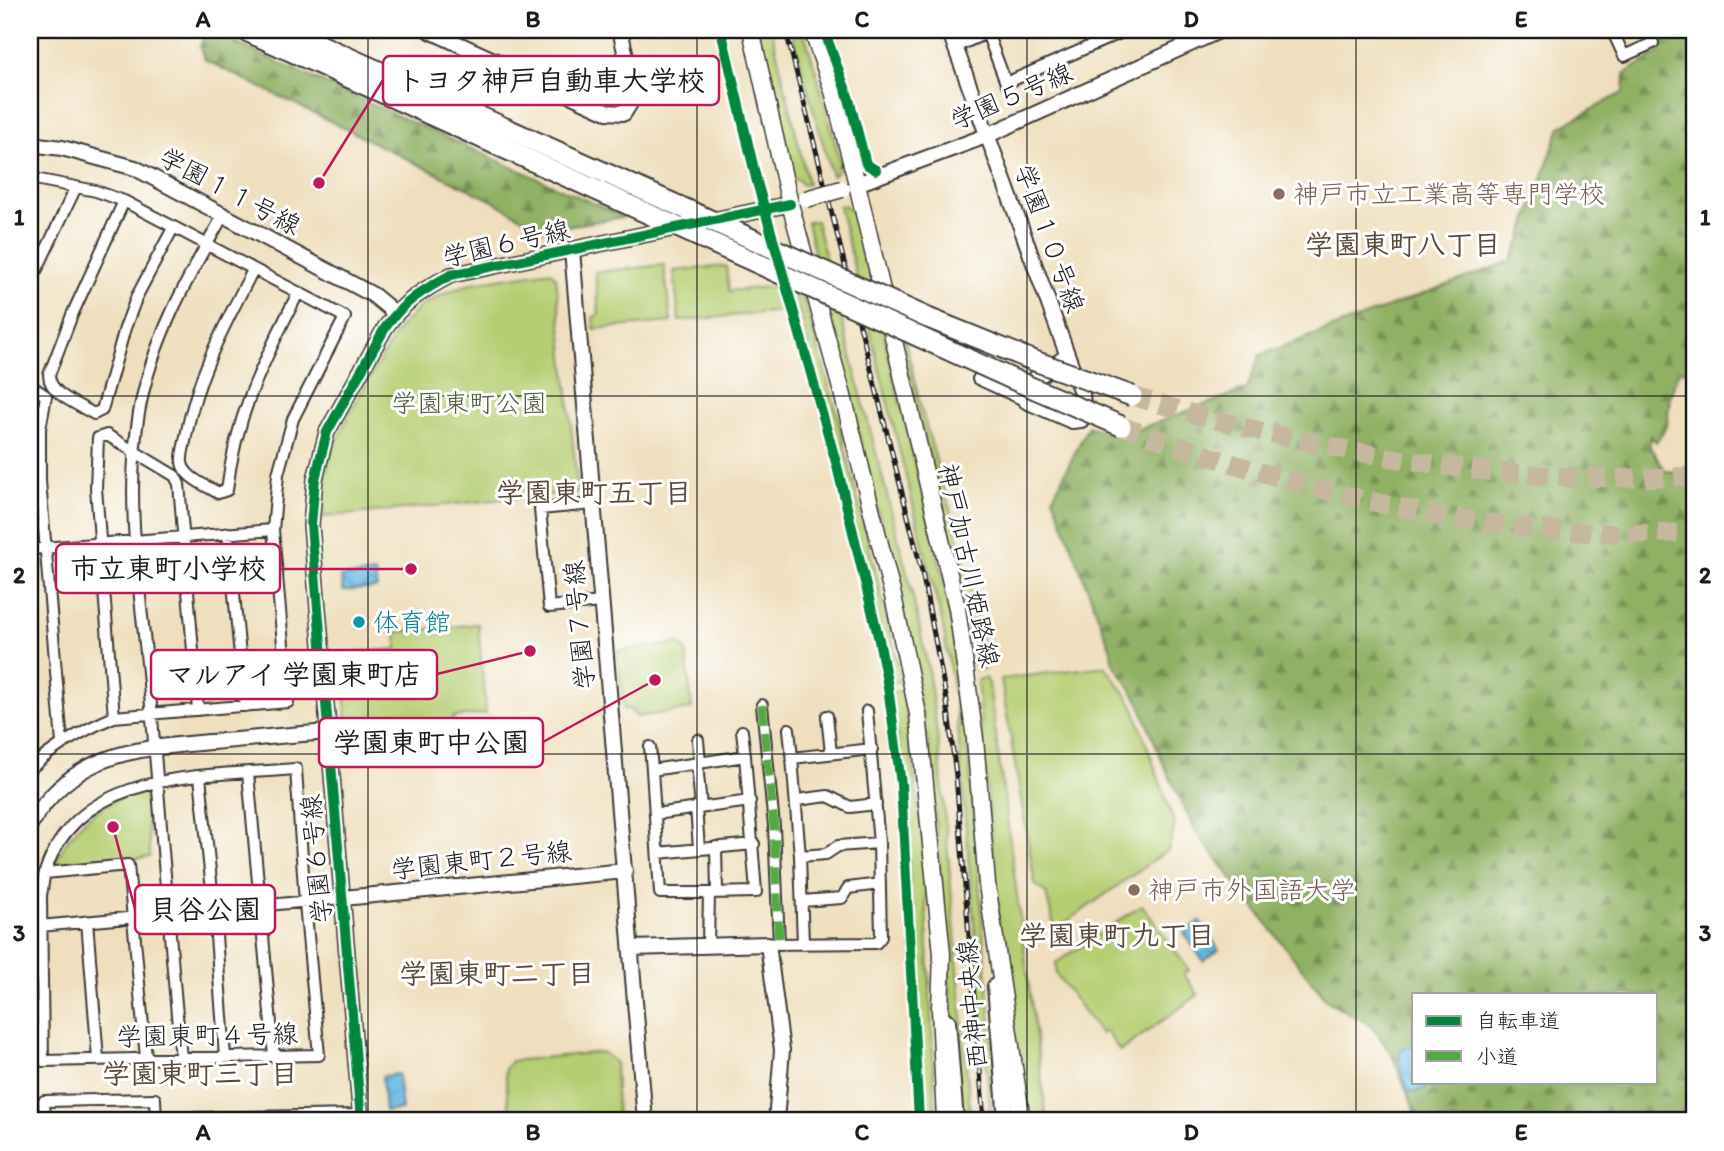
<svg xmlns="http://www.w3.org/2000/svg" width="1724" height="1151" viewBox="0 0 1724 1151" font-family="Itim,'Klee One',sans-serif">
<style>
.green{fill:#b6ce72;stroke:#697547;stroke-width:2}
.forest{fill:url(#forest-firs);stroke:#566640;stroke-width:2;fill-rule:evenodd}
.water{fill:url(#water-waves);stroke:#416c80;stroke-width:2}
.lines{fill:none;stroke-linecap:round;stroke-linejoin:round}
.highway-tunnel{stroke:#c5b89e;stroke-width:19;stroke-dasharray:19 10;stroke-linecap:butt}
.street-casing{stroke:#3c3934;stroke-width:14}
.secondary-casing{stroke:#3c3934;stroke-width:18}
.primary-casing{stroke:#3c3934;stroke-width:19}
.street{stroke:#fff;stroke-width:10}
.secondary{stroke:#fff;stroke-width:14}
.primary{stroke:#fff;stroke-width:16}
.rail-casing{stroke:#1c1c1c;stroke-width:5}
.rail{stroke:#fff;stroke-width:2.5;stroke-dasharray:8;stroke-linecap:butt}
.primary-bridge-casing{stroke:#3c3934;stroke-width:19;stroke-linecap:butt}
.highway-bridge-casing{stroke:#3c3934;stroke-width:23;stroke-linecap:butt}
.primary-bridge{stroke:#fff;stroke-width:16}
.highway-bridge{stroke:#fff;stroke-width:19}
.quiet{stroke:#52a943;stroke-width:9;stroke-dasharray:18 9;stroke-linecap:butt}
.cycleway-casing{stroke:#fff;stroke-width:15}
.cycleway{stroke:#00873e;stroke-width:10}
.grid{fill:none;stroke:#1c1c1c;stroke-width:2;stroke-opacity:0.55}
.education-dot{fill:#8d6e63;stroke:#fff;stroke-width:2.5}
.culture-dot{fill:#0f9aa8;stroke:#fff;stroke-width:2.5}
.labels{text-anchor:middle;stroke-width:6;stroke-linejoin:round;paint-order:stroke}
.street-label{font-size:26px;fill:#1c1c1c;stroke:#fff}
.education-label{font-size:26px;fill:#785e54;stroke:#fff;text-anchor:start}
.park-label{font-size:26px;fill:#525a3a;stroke:#fff}
.culture-label{font-size:26px;fill:#0d838f;stroke:#fff;text-anchor:start}
.neighbourhood-label{font-size:28px;font-weight:bold;fill:#594939;stroke:#fff}
.leader{fill:none;stroke:#c2185b;stroke-width:2.5}
.callout-dot{fill:#c2185b;stroke:#fff;stroke-width:2.5}
.callout{fill:#fff;stroke:#c2185b;stroke-width:2.5}
.callout-label{font-size:28px;text-anchor:middle;font-weight:bold;fill:#1c1c1c}
.neatline{fill:none;stroke:#1c1c1c;stroke-width:2.5}
.grid-label{font-size:23px;text-anchor:middle;font-weight:bold;fill:#1c1c1c}
</style>
<defs>
<pattern id="forest-firs" width="22" height="20" patternUnits="userSpaceOnUse" patternTransform="scale(1.75)"><rect width="22" height="20" fill="#90b164"/><path d="M5 1l3.5 6h-7zM16 11l3.5 6h-7z" fill="#758f52"/></pattern>
<pattern id="water-waves" width="16" height="10" patternUnits="userSpaceOnUse" patternTransform="scale(1.75)"><rect width="16" height="10" fill="#66bbe3"/><path d="M0 5q4-4 8 0t8 0" fill="none" stroke="#58a0c2"/></pattern>
</defs>
<rect width="100%" height="100%" fill="#fff"/>
<filter id="ink" filterUnits="userSpaceOnUse"><feTurbulence type="fractalNoise" baseFrequency=".0143" numOctaves="2"/><feDisplacementMap in="SourceGraphic" scale="14" xChannelSelector="R" yChannelSelector="G"/><feConvolveMatrix kernelMatrix="1 2 1 2 8 2 1 2 1" color-interpolation-filters="sRGB"/></filter>
<filter id="wash" filterUnits="userSpaceOnUse"><feTurbulence type="fractalNoise" baseFrequency=".00686" numOctaves="4" result="noise"/><feDisplacementMap in="SourceGraphic" scale="28" xChannelSelector="R" yChannelSelector="G"/><feGaussianBlur stdDeviation="1.57" result="paint"/><feColorMatrix in="noise" values="0 0 0 0 0 0 0 0 0 0 0 0 0 0 0 0 0 1.4 0 .05"/><feComposite in="paint" operator="in"/></filter>
<g filter="url(#wash)">
<rect width="100%" height="100%" fill="#efdfbe"/>
<!-- green -->
<path class="green" d="M757 30H777L772 32 808 184 803 185 797 179 793 180Z
M791 30H803L819 81 841 166H837V172L832 176Z
M845 205 849 210 857 209 889 358 943 575 964 701 999 1121H991L955 698 942 622 839 206Z
M816 221 911 588 928 668 939 748 971 1121H961L929 749 897 590 807 222Z
M664 265 671 322 594 329 593 318 599 314 595 272Z
M726 266 729 291 778 286 781 311 679 321 674 271Z
M550 271 556 277 578 492 323 517V491L329 458 353 407 399 328 421 306 445 293 473 283Z
M792 289 802 294 835 406 902 681 890 683 876 610 804 326Z
M898 336 905 339 920 404 964 558 986 661 984 669 976 670 957 562Z
M478 624 486 714 453 717 454 729 351 734V729H348L340 653 397 649 396 632Z
M678 643 686 650 692 709 637 717 629 709H624L617 651Z
M1105 666 1132 703 1175 825 1168 850 1055 930 1046 893 1035 884 1001 679Z
M986 678 989 684 1047 1121H1027L1001 947 977 680Z
M903 691 923 840 936 1121H921L906 807 891 692Z
M145 790 150 857 53 867C74 821 98 804 145 790Z
M1142 905 1189 970 1184 974 1198 995 1120 1051 1106 1031 1101 1034 1056 974V963Z
M602 1052 615 1062 617 1121H510L505 1069 511 1061Z"/>
<!-- forest -->
<path class="forest" d="M206 30 624 217 543 230 493 201 205 60 200 47Z
M1651 30H1694V372L1679 370 1670 397 1667 426 1656 442 1650 436V447L1665 471 1685 472 1694 488V1121H1419L1392 1055 1372 1026 1326 1000 1196 832 1163 763 1138 700 1112 661 1111 650 1053 497 1088 426 1120 436 1247 389 1260 355 1511 261 1520 242 1560 127 1624 92 1625 73 1660 52ZM1414 995H1656V1083H1431L1418 1091 1399 1053 1402 1048 1414 1047Z"/>
<!-- water -->
<path class="water" d="M375 573 377 588 343 591 341 577Z
M1200 921 1219 950 1203 961 1184 933Z
M1414 1047V1083H1431L1418 1092 1408 1091C1405 1078 1395 1060 1402 1048Z
M398 1074 402 1110 385 1111 382 1076Z"/>
</g>
<g filter="url(#ink)">
<g class="lines">
<!-- highway-tunnel -->
<path class="highway-tunnel" d="M1132 396C1314 451 1503 487 1694 476
M1121 426C1305 492 1497 544 1694 532"/>
<defs>
<path id="street" d="M986 30 1006 83 1127 30
M1612 30 1624 56 1653 43 1648 30
M955 47 993 30
M30 178 96 191 124 201 345 317 293 419 278 474 273 530 288 702 114 717C83 730 55 746 30 769
M124 201 72 315 49 375C49 394 79 405 94 414L102 410 125 328 137 296 173 228
M253 270C225 324 197 375 186 436 185 443 181 455 182 462 183 477 207 486 218 493L227 490C236 413 264 361 298 293
M30 284 76 187
M978 379 1026 401
M30 385 46 396 40 429V481L62 743
M593 504 540 509 549 607 601 602
M228 533 245 706
M30 549 273 530
M762 705 774 826 779 944
M827 716 831 753
M114 717 96 488 98 438 107 435 175 476 179 484 198 710
M789 729 792 758
M742 731 745 756
M698 740 700 763
M650 747 652 770
M697 763 701 807
M296 769 305 903 319 1055 43 1061 41 895C43 887 43 877 46 869 81 767 208 777 296 769Z
M248 773 274 1056
M200 777 214 909 225 1057
M797 800 828 796 850 807 876 804
M696 807 699 849
M655 814 750 801
M716 847 717 892
M658 853 754 844
M800 856 826 854 838 846 879 843
M45 873 128 865 146 1058
M802 901 842 898 848 888 880 884
M87 921 98 1059
M40 926 343 898
M768 944 876 943 881 937 879 843 867 711
M803 944 800 856 792 758 872 749
M708 946 709 893 756 892 745 756 652 770 660 893H709
M181 1058C169 933 160 808 149 683 141 595 124 501 139 413 151 342 188 277 224 214
M45 1121 44 1101 155 1099 156 1121
M194 1121V1118L360 1115"/>
<path id="secondary" d="M428 30 607 112 624 113 635 95 620 30
M949 30 1082 395 1084 412 1081 420 1072 421 1026 401 1036 378 1067 356
M30 144 62 148 135 168 373 295 395 313
M857 184 986 136 1221 30
M572 250 645 1121
M30 825C73 752 134 749 210 742 249 739 288 735 328 732
M343 898 625 871
M632 948 768 944 782 1050 776 1121
M995 986 1006 1121
M948 1021 956 1121
M361 1121 311 525 315 479 327 432 385 328C402 303 424 289 451 275L790 204"/>
<path id="primary" d="M751 30 790 204 843 396 893 596 918 714 942 954 940 1009 945 1121
M812 30 833 91 857 184 957 608 975 739 987 884 1022 1121"/>
</defs>
<!-- street casing -->
<use href="#street" class="street-casing"/>
<!-- secondary casing -->
<use href="#secondary" class="secondary-casing"/>
<!-- primary casing -->
<use href="#primary" class="primary-casing"/>
<!-- street -->
<use href="#street" class="street"/>
<!-- secondary -->
<use href="#secondary" class="secondary"/>
<!-- primary -->
<use href="#primary" class="primary"/>
<defs>
<path id="rail" d="M786 31 922 572 947 702 956 776 984 1121"/>
</defs>
<!-- rail casing -->
<use href="#rail" class="rail-casing"/>
<!-- rail -->
<use href="#rail" class="rail"/>
<defs>
<path id="primary-bridge" d="M806 199 842 189"/>
<path id="highway-bridge" d="M244 30 1012 379 1121 426
M287 30 928 318 1032 360 1132 396"/>
</defs>
<!-- primary-bridge casing -->
<use href="#primary-bridge" class="primary-bridge-casing"/>
<!-- highway-bridge casing -->
<use href="#highway-bridge" class="highway-bridge-casing"/>
<!-- primary-bridge -->
<use href="#primary-bridge" class="primary-bridge"/>
<!-- highway-bridge -->
<use href="#highway-bridge" class="highway-bridge"/>
<!-- quiet -->
<path class="quiet" d="M762 705 774 826 779 944"/>
<defs>
<path id="cycleway" d="M721 30 757 182 837 466 879 640 888 687 901 784 919 1121
M824 30 849 99 866 164 876 170
M361 1121 311 525 315 479 327 432 385 328C402 303 424 289 451 275L790 204"/>
</defs>
<!-- cycleway casing -->
<use href="#cycleway" class="cycleway-casing"/>
<!-- cycleway -->
<use href="#cycleway" class="cycleway"/>
</g>
</g>
<!-- grid -->
<path class="grid" d="M368 30V1121M697 30V1121M1027 30V1121M1356 30V1121M30 396H1694M30 754H1694"/>
<!-- markers -->
<g class="education-dot">
<circle cx="1279" cy="194" r="7"/>
<circle cx="1134" cy="890" r="7"/>
</g>
<circle class="culture-dot" cx="359" cy="622" r="7"/>
<g class="labels">
<!-- street labels -->
<g class="street-label">
<text transform="translate(1011 96) rotate(-23)" y="9">学園５号線</text>
<text transform="translate(230 191) rotate(28)" y="9">学園１１号線</text>
<text transform="translate(1050 238) rotate(70)" y="9">学園１０号線</text>
<text transform="translate(506 243) rotate(-13)" y="9">学園６号線</text>
<text transform="translate(969 565) rotate(78)" y="9">神戸加古川姫路線</text>
<text transform="translate(579 625) rotate(-95)" y="9">学園７号線</text>
<text transform="translate(316 859) rotate(-95)" y="9">学園６号線</text>
<text transform="translate(481 860) rotate(-6)" y="9">学園東町２号線</text>
<text transform="translate(972 1004) rotate(-95)" y="9">西神中央線</text>
<text transform="translate(207 1035) rotate(-1)" y="9">学園東町４号線</text>
</g>
<!-- education labels -->
<g class="education-label">
<text x="1293" y="203">神戸市立工業高等専門学校</text>
<text x="1148" y="899">神戸市外国語大学</text>
</g>
<!-- park labels -->
<g class="park-label">
<text x="469" y="412">学園東町公園</text>
</g>
<!-- culture labels -->
<g class="culture-label">
<text x="373" y="631">体育館</text>
</g>
<!-- neighbourhood labels -->
<g class="neighbourhood-label">
<text x="1403" y="254">学園東町八丁目</text>
<text x="594" y="502">学園東町五丁目</text>
<text x="1117" y="945">学園東町九丁目</text>
<text x="497" y="983">学園東町二丁目</text>
<text x="200" y="1083">学園東町三丁目</text>
</g>
</g>
<!-- callouts -->
<path class="leader" d="M319 183L383 80M411 569L280 569M530 651L437 674M655 680L543 742M113 827L135 909"/>
<g class="callout-dot">
<circle cx="319" cy="183" r="7"/>
<circle cx="411" cy="569" r="7"/>
<circle cx="530" cy="651" r="7"/>
<circle cx="655" cy="680" r="7"/>
<circle cx="113" cy="827" r="7"/>
</g>
<g class="callout">
<rect x="383" y="56" width="336" height="49" rx="7"/>
<rect x="56" y="544" width="224" height="49" rx="7"/>
<rect x="151" y="650" width="286" height="49" rx="7"/>
<rect x="319" y="718" width="224" height="49" rx="7"/>
<rect x="135" y="885" width="140" height="49" rx="7"/>
</g>
<g class="callout-label">
<text x="551" y="90">トヨタ神戸自動車大学校</text>
<text x="168" y="578">市立東町小学校</text>
<text x="294" y="684">マルアイ 学園東町店</text>
<text x="431" y="752">学園東町中公園</text>
<text x="205" y="919">貝谷公園</text>
</g>
<!-- margin -->
<rect width="1724" height="1151" fill="none" stroke="#fff" stroke-width="77"/>
<!-- legend -->
<rect x="1412" y="993" width="245" height="91" fill="#ffffff" stroke="#a4a4a4" stroke-width="2"/>
<rect x="1426" y="1016" width="35" height="10" fill="#00873e" stroke="#a4a4a4" stroke-width="2"/>
<text x="1476" y="1028" font-size="21" fill="#1c1c1c">自転車道</text>
<rect x="1426" y="1051" width="35" height="10" fill="#52a943" stroke="#a4a4a4" stroke-width="2"/>
<text x="1476" y="1064" font-size="21" fill="#1c1c1c">小道</text>
<rect x="38" y="38" width="1648" height="1074" class="neatline"/>
<g class="grid-label">
<text x="203" y="27">A</text>
<text x="533" y="27">B</text>
<text x="862" y="27">C</text>
<text x="1191" y="27">D</text>
<text x="1521" y="27">E</text>
<text x="19" y="225">1</text>
<text x="1705" y="225">1</text>
<text x="19" y="583">2</text>
<text x="1705" y="583">2</text>
<text x="19" y="941">3</text>
<text x="1705" y="941">3</text>
<text x="203" y="1140">A</text>
<text x="533" y="1140">B</text>
<text x="862" y="1140">C</text>
<text x="1191" y="1140">D</text>
<text x="1521" y="1140">E</text>
</g>
</svg>
